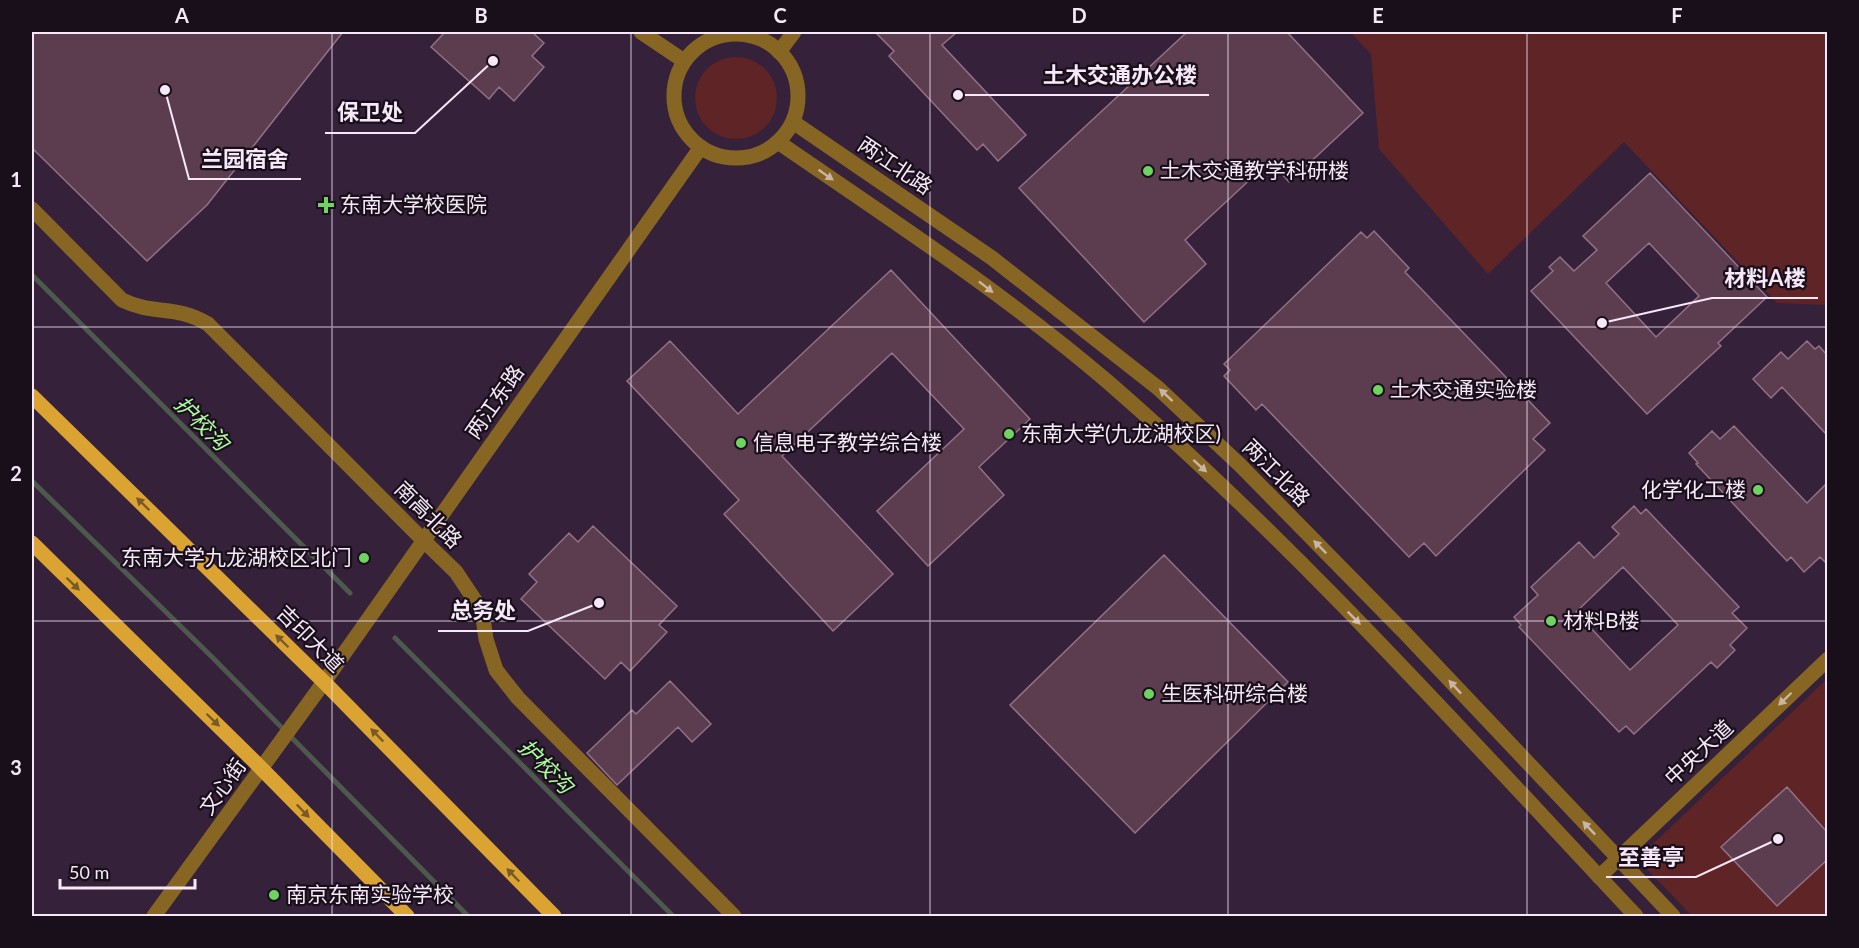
<svg xmlns="http://www.w3.org/2000/svg" width="1859" height="948" viewBox="0 0 1859 948" font-family="Lato,'Noto Sans SC',sans-serif">
<style>
.green{fill:#5f2425}
.lines{fill:none;stroke-linecap:round;stroke-linejoin:round}
.stream{stroke:#4d594c;stroke-width:5}
.building{fill:#5c3d50;stroke:#937186;stroke-width:1.5;fill-rule:evenodd}
.minor{stroke:#876624;stroke-width:15}
.tertiary{stroke:#876624;stroke-width:15}
.primary{stroke:#daa332;stroke-width:15}
.oneway{fill:#cab4a3}
.oneway2{fill:#795926}
.grid{fill:none;stroke:#f6e8f8;stroke-width:1.5;stroke-opacity:0.55}
.poi-dot{fill:#6ed360;stroke:#180f1a;stroke-width:2}
.labels{text-anchor:middle;stroke-width:4.5;stroke-linejoin:round;paint-order:stroke}
.street-label{font-size:21px;fill:#f6e8f8;stroke:#180f1a}
.poi-label{font-size:21px;fill:#f6e8f8;stroke:#180f1a;text-anchor:start}
.water-label{font-size:22px;font-style:italic;fill:#affca3;stroke:#180f1a}
.leader{fill:none;stroke:#f6e8f8;stroke-width:2}
.callout-dot{fill:#f6e8f8;stroke:#180f1a;stroke-width:2}
.callout-label{font-size:22px;text-anchor:middle;font-weight:bold;fill:#f6e8f8;stroke:#180f1a;stroke-width:4.5;stroke-linejoin:round;paint-order:stroke}
.neatline{fill:none;stroke:#f6e8f8;stroke-width:2}
.grid-label{font-size:20px;text-anchor:middle;font-weight:bold;fill:#f6e8f8}
</style>
<rect width="100%" height="100%" fill="#36213a"/>
<!-- green -->
<path class="green" d="M1350 32H1827V305L1777 303 1624 142 1488 274 1379 149 1371 54Z
M695 98a41 41 0 1 1 82 0a41 41 0 1 1-82 0Z
M1827 679V916H1692L1637 859Z"/>
<g class="lines">
<!-- stream -->
<path class="stream" d="M32 275 350 593
M32 481 211 656 468 916
M395 638 673 916"/>
</g>
<!-- building -->
<path class="building" d="M32 32H343L207 205 147 261 32 148Z
M445 32H532L544 43 532 56 544 67 514 101 499 87 489 99 431 47Z
M875 32H957L942 45 1026 135 998 161 983 144 977 150 889 56 894 51Z
M1187 32H1287L1363 113 1289 182 1270 161 1185 240 1206 264 1144 322 1019 188Z
M1650 173 1767 297 1718 343 1721 346 1647 414 1531 291 1553 271 1549 267 1560 257 1574 271 1597 250 1583 236ZM1649 243 1699 296 1656 337 1606 283Z
M1374 231 1409 268 1405 272 1550 423 1533 439 1545 450 1436 556 1424 543 1409 557 1262 404 1256 410 1224 376 1230 370 1224 364 1361 232 1367 238Z
M891 270 1030 419 979 467 1004 495 928 566 877 511 964 429 892 353 782 456 893 574 833 631 724 514 739 500 627 381 670 341 738 414Z
M1807 341 1815 349 1819 346 1827 355V435L1782 387 1771 398 1753 379 1781 352 1788 359Z
M1734 426 1807 503 1827 483V564L1820 557 1804 572 1791 557 1787 561 1696 464 1698 463 1689 453 1712 431 1720 439Z
M1634 506 1641 514 1646 509 1739 607 1732 613 1747 628 1730 645 1735 650 1717 668 1711 662 1634 734 1626 726 1619 732 1519 627 1521 625 1514 617 1538 595 1531 587 1579 542 1594 558 1619 534 1612 527ZM1623 567 1678 625 1630 670 1576 612Z
M593 526 677 606 659 625 667 632 630 671 621 662 605 679 521 599 537 582 529 574 569 533 578 542Z
M1164 555 1288 682 1135 833 1010 705Z
M670 681 711 724 692 742 678 727 617 785 587 753 632 710 636 714Z
M1787 787 1827 832V860L1777 906 1721 847Z"/>
<g class="lines">
<!-- minor -->
<path class="minor" d="M641 32 684 61
M674 96a62 62 0 1 1 124 0a62 62 0 1 1-124 0Z
M779 52 794 32
M793 122 992 258 1158 388 1240 465 1405 633 1673 916
M778 142C890 219 1005 294 1108 382 1297 546 1465 734 1636 916
M32 209 122 300C155 316 175 304 208 324L423 540 456 572 482 611 486 639 496 670 518 698 734 916
M324 682 701 147
M1599 877 1828 659"/>
<!-- tertiary -->
<path class="tertiary" d="M154 916 324 682"/>
<!-- primary -->
<path class="primary" d="M32 396 324 682 554 916
M32 543 252 759 407 916"/>
</g>
<!-- one-way arrows -->
<defs><path id="oneway-solid" d="M-6-.8H1V-3.2L6.5 0L1 3.2V.8H-6Z" transform="scale(1.5)"/></defs>
<g class="oneway">
<use href="#oneway-solid" transform="translate(826 175) rotate(35)"/>
<use href="#oneway-solid" transform="translate(986 287) rotate(38)"/>
<use href="#oneway-solid" transform="translate(1166 395) rotate(-137)"/>
<use href="#oneway-solid" transform="translate(1200 466) rotate(42)"/>
<use href="#oneway-solid" transform="translate(1320 547) rotate(-135)"/>
<use href="#oneway-solid" transform="translate(1354 618) rotate(45)"/>
<use href="#oneway-solid" transform="translate(1455 687) rotate(-133)"/>
<use href="#oneway-solid" transform="translate(1785 699) rotate(136)"/>
<use href="#oneway-solid" transform="translate(1589 828) rotate(-133)"/>
</g>
<g class="oneway2">
<use href="#oneway-solid" transform="translate(143 504) rotate(-136)"/>
<use href="#oneway-solid" transform="translate(73 584) rotate(44)"/>
<use href="#oneway-solid" transform="translate(282 641) rotate(-136)"/>
<use href="#oneway-solid" transform="translate(213 720) rotate(44)"/>
<use href="#oneway-solid" transform="translate(377 735) rotate(-134)"/>
<use href="#oneway-solid" transform="translate(303 811) rotate(46)"/>
<use href="#oneway-solid" transform="translate(513 875) rotate(-134)"/>
</g>
<!-- grid -->
<path class="grid" d="M332 32V916M631 32V916M930 32V916M1228 32V916M1527 32V916M32 327H1828M32 621H1828"/>
<!-- markers -->
<g class="poi-dot">
<circle cx="1148" cy="171" r="6"/>
<path d="M323 196h6v6h6v6h-6v6h-6v-6h-6v-6h6z"/>
<circle cx="1378" cy="390" r="6"/>
<circle cx="1009" cy="434" r="6"/>
<circle cx="741" cy="443" r="6"/>
<circle cx="1758" cy="490" r="6"/>
<circle cx="364" cy="558" r="6"/>
<circle cx="1551" cy="621" r="6"/>
<circle cx="1149" cy="694" r="6"/>
<circle cx="274" cy="895" r="6"/>
</g>
<g class="labels">
<!-- street labels -->
<g class="street-label">
<text transform="translate(895 166) rotate(34)" y="7">两江北路</text>
<text transform="translate(495 402) rotate(-55)" y="7">两江东路</text>
<text transform="translate(1276 473) rotate(45)" y="7">两江北路</text>
<text transform="translate(428 515) rotate(45)" y="7">南高北路</text>
<text transform="translate(310 639) rotate(45)" y="7">吉印大道</text>
<text transform="translate(1699 753) rotate(-43)" y="7">中央大道</text>
<text transform="translate(223 787) rotate(-54)" y="7">文心街</text>
</g>
<!-- poi labels -->
<g class="poi-label">
<text x="1160" y="178">土木交通教学科研楼</text>
<text x="340" y="212">东南大学校医院</text>
<text x="1390" y="397">土木交通实验楼</text>
<text x="1021" y="441">东南大学(九龙湖校区)</text>
<text x="753" y="450">信息电子教学综合楼</text>
<text x="1746" y="497" text-anchor="end">化学化工楼</text>
<text x="352" y="565" text-anchor="end">东南大学九龙湖校区北门</text>
<text x="1563" y="628">材料B楼</text>
<text x="1161" y="701">生医科研综合楼</text>
<text x="286" y="902">南京东南实验学校</text>
</g>
<!-- water labels -->
<g class="water-label">
<text transform="translate(202 423) rotate(45)" y="8">护校沟</text>
<text transform="translate(546 766) rotate(45)" y="8">护校沟</text>
</g>
</g>
<!-- callouts -->
<path class="leader" d="M958 95L1031 95H1209M493 61L415 133H325M165 90L189 179H301M1602 323L1712 298H1818M599 603L528 631H438M1778 839L1696 877H1606"/>
<g class="callout-dot">
<circle cx="958" cy="95" r="6"/>
<circle cx="493" cy="61" r="6"/>
<circle cx="165" cy="90" r="6"/>
<circle cx="1602" cy="323" r="6"/>
<circle cx="599" cy="603" r="6"/>
<circle cx="1778" cy="839" r="6"/>
</g>
<g class="callout-label">
<text x="1120" y="83">土木交通办公楼</text>
<text x="370" y="120">保卫处</text>
<text x="245" y="167">兰园宿舍</text>
<text x="1765" y="286">材料A楼</text>
<text x="483" y="618">总务处</text>
<text x="1651" y="865">至善亭</text>
</g>
<!-- border -->
<rect width="1859" height="948" fill="none" stroke="#180f1a" stroke-width="66"/>
<!-- scale -->
<path d="M60 879v9h135v-9" fill="none" stroke="#f6e8f8" stroke-width="3"/>
<text x="69" y="879" font-size="18" fill="#f6e8f8" stroke="#180f1a" stroke-width="4.5" paint-order="stroke">50 m</text>
<rect x="33" y="33" width="1793" height="882" class="neatline"/>
<g class="grid-label">
<text x="182" y="23">A</text>
<text x="481" y="23">B</text>
<text x="780" y="23">C</text>
<text x="1079" y="23">D</text>
<text x="1378" y="23">E</text>
<text x="1677" y="23">F</text>
<text x="16" y="187">1</text>
<text x="16" y="481">2</text>
<text x="16" y="775">3</text>
</g>
</svg>
